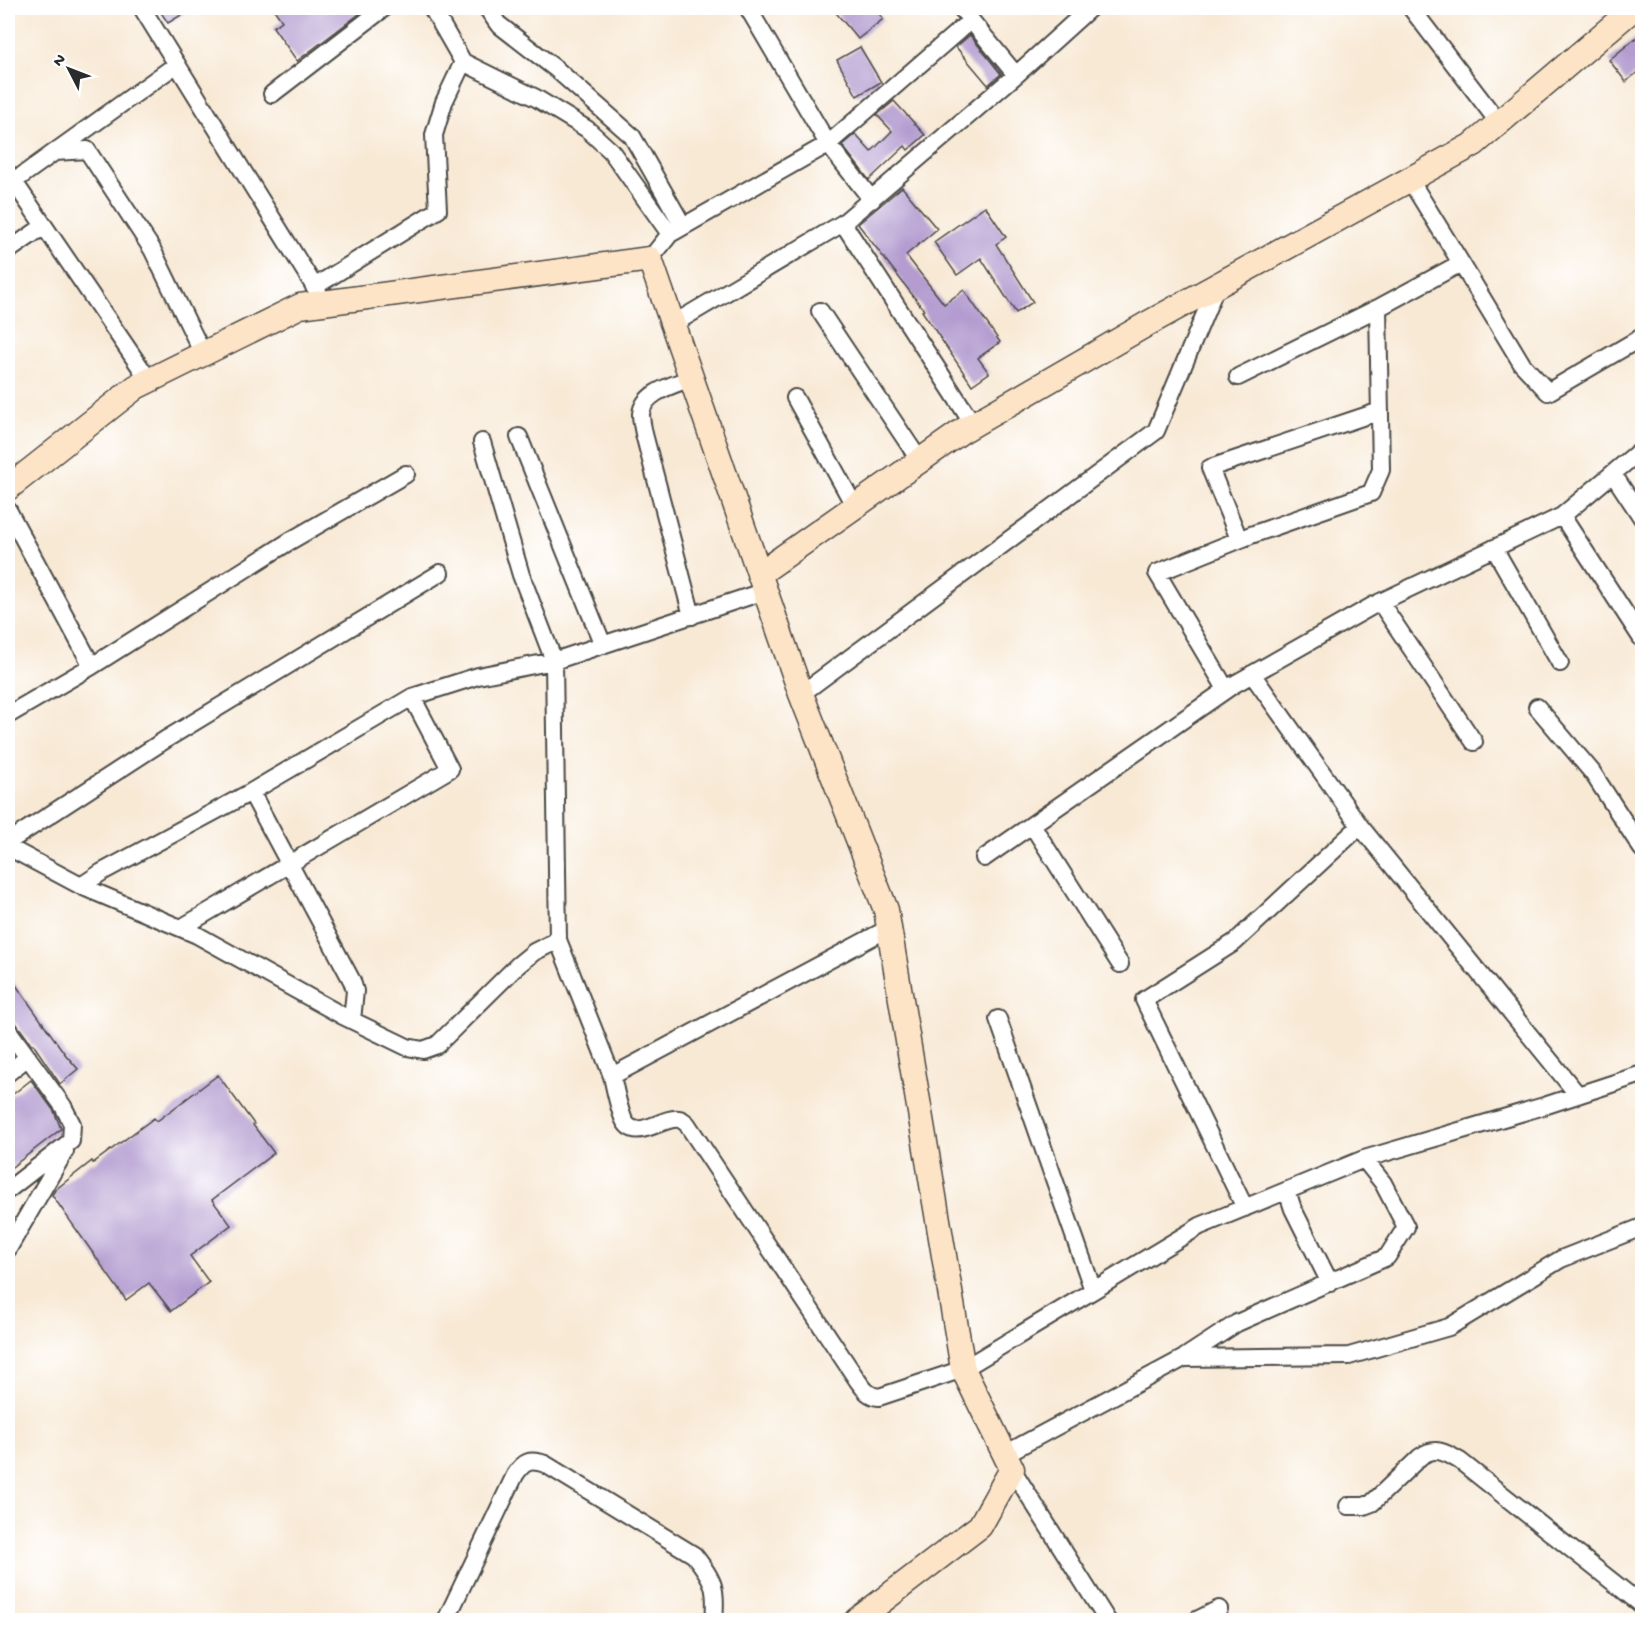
<svg xmlns="http://www.w3.org/2000/svg" width="1650" height="1628" viewBox="0 0 1650 1628" font-family="'Gochi Hand',sans-serif">
<style>
.building{fill:#b49cd0}
.lines{fill:none;stroke-linecap:round;stroke-linejoin:round}
.street-casing{stroke:#4a4844;stroke-width:20}
.secondary-casing{stroke:#4a4844;stroke-width:27}
.street{stroke:#fff;stroke-width:16}
.secondary{stroke:#fee4c6;stroke-width:24}
</style>
<rect width="100%" height="100%" fill="#fff"/>
<filter id="ink" filterUnits="userSpaceOnUse"><feTurbulence type="fractalNoise" baseFrequency=".0167" numOctaves="2"/><feDisplacementMap in="SourceGraphic" scale="12" xChannelSelector="R" yChannelSelector="G"/><feConvolveMatrix kernelMatrix="1 2 1 2 8 2 1 2 1" color-interpolation-filters="sRGB"/></filter>
<filter id="wash" filterUnits="userSpaceOnUse"><feTurbulence type="fractalNoise" baseFrequency=".008" numOctaves="4" result="noise"/><feDisplacementMap in="SourceGraphic" scale="24" xChannelSelector="R" yChannelSelector="G"/><feGaussianBlur stdDeviation="1.35" result="paint"/><feColorMatrix in="noise" values="0 0 0 0 0 0 0 0 0 0 0 0 0 0 0 0 0 1.4 0 .05"/><feComposite in="paint" operator="in"/></filter>
<g filter="url(#wash)">
<rect width="100%" height="100%" fill="#f8e9d5"/>
<g id="blocks">
<!-- building -->
<path class="building" d="M158 8H193L168 23Z
M273 8H367L297 61 273 27 282 21Z
M832 8H875L883 19 858 39Z
M1642 33V68L1626 82 1609 60Z
M970 35 1001 74 988 85 956 47Z
M860 47 881 82 857 96 837 60Z
M894 101 925 135 908 150 905 146 869 180 842 145 855 134 871 152 892 131 877 115Z
M902 187 937 229 906 255 944 304 964 290 1000 342 978 358 989 373 972 385 922 311 924 310 858 224Z
M985 206 1006 237 996 244 1033 302 1016 313 981 258 957 275 934 242Z
M8 974 65 1054 78 1069 60 1084 33 1044 32 1045 16 1023 8 1020Z
M218 1075 254 1124 253 1125 274 1153 212 1200 231 1225 190 1256 209 1282 171 1311 149 1283 126 1300 52 1195 55 1190 92 1161 93 1163 154 1118 157 1121Z
M31 1080 54 1111 61 1129 8 1170V1098Z"/>
</g>
</g>
<g filter="url(#ink)">
<use href="#blocks" fill-opacity="0" stroke="#4a4844" stroke-width="1.5"/>
<g class="lines">
<defs>
<path id="street" d="M142 8 319 294
M487 8 498 24 556 69 632 136 683 226
M748 8 828 144 872 200
M961 8 1016 75
M1411 8 1499 123
M463 62 536 98 587 129 611 151 670 234 650 259
M272 94 384 8
M55 152 87 150 152 249 203 354
M8 173 149 380
M13 182 177 64
M670 234 828 144 971 20
M8 251 44 226
M1461 263 1522 364 1548 392 1642 337
M314 287 438 210 434 135 444 102 463 62 432 8
M820 311 920 461
M673 324 843 223
M1238 377 1378 308
M691 378C674 385 643 392 641 414 641 421 643 428 644 434L692 616
M795 398 855 507
M973 424 843 223 1016 75 1090 8
M519 437 603 645
M1613 474 1642 518
M8 510 92 666 8 715
M1562 516 1642 639
M1239 539 1210 468 1380 411
M1494 548 1560 663
M765 591 554 661 558 940 612 1076 889 928
M1380 602 1474 742
M92 666 290 541 406 474
M1252 674 1360 826 1578 1095
M1226 689 1157 573 1251 535 1371 493 1381 470 1378 308 1461 263 1410 180
M801 694 1156 431 1217 285
M1537 707 1592 772 1642 849
M251 792 352 981 355 991 352 1020
M1032 825 1120 964
M8 842 168 738 440 573
M8 847 81 886 197 935 343 1016 407 1047 423 1050 437 1045 518 965 534 952 558 940
M984 858 1233 685 1374 605 1562 516 1642 449
M81 886 102 872 251 792 412 697 478 676 554 661 521 575 482 442
M181 928 450 769 412 697
M998 1019 1093 1290
M8 1030 63 1106 72 1124 71 1141 8 1190
M8 1073 28 1057
M612 1076C615 1090 618 1105 623 1118 634 1145 661 1116 679 1119 681 1119 685 1122 687 1124L858 1381C864 1389 868 1396 879 1397L963 1369 1200 1226 1364 1159 1544 1106 1642 1074
M1287 1191 1293 1209 1330 1283
M1245 1208 1144 1000 1235 942 1360 826
M8 1249 65 1151
M1185 1357 1237 1323 1387 1257 1406 1227 1383 1183 1364 1159
M1005 1454 1184 1358 1349 1356 1449 1327 1561 1259 1642 1227
M1012 1469 1107 1620
M1348 1506H1364L1372 1503 1420 1457C1435 1446 1445 1452 1460 1461L1642 1605
M446 1620 515 1475C524 1461 530 1459 545 1464L694 1555C714 1580 717 1588 714 1620
M1197 1620 1219 1609"/>
<path id="secondary" d="M8 488 136 387 300 306 650 259 801 694 886 910 963 1369 1012 1469 980 1526 857 1620
M759 574 962 431 1147 324 1474 144 1634 8"/>
</defs>
<!-- street casing -->
<use href="#street" class="street-casing"/>
<!-- secondary casing -->
<use href="#secondary" class="secondary-casing"/>
<!-- street -->
<use href="#street" class="street"/>
<!-- secondary -->
<use href="#secondary" class="secondary"/>
</g>
</g>
<!-- margin -->
<rect width="1650" height="1628" fill="none" stroke="#fff" stroke-width="30"/>
<!-- north arrow -->
<g transform="translate(69 69) rotate(312)" stroke="#ffffff" stroke-width="4.5" paint-order="stroke">
<path d="M0-4.5L10 22L0 15L-10 22Z" fill="#2b2b2b"/>
<text y="-9" font-size="16" font-weight="bold" text-anchor="middle" fill="#2b2b2b">N</text>
</g>
</svg>
